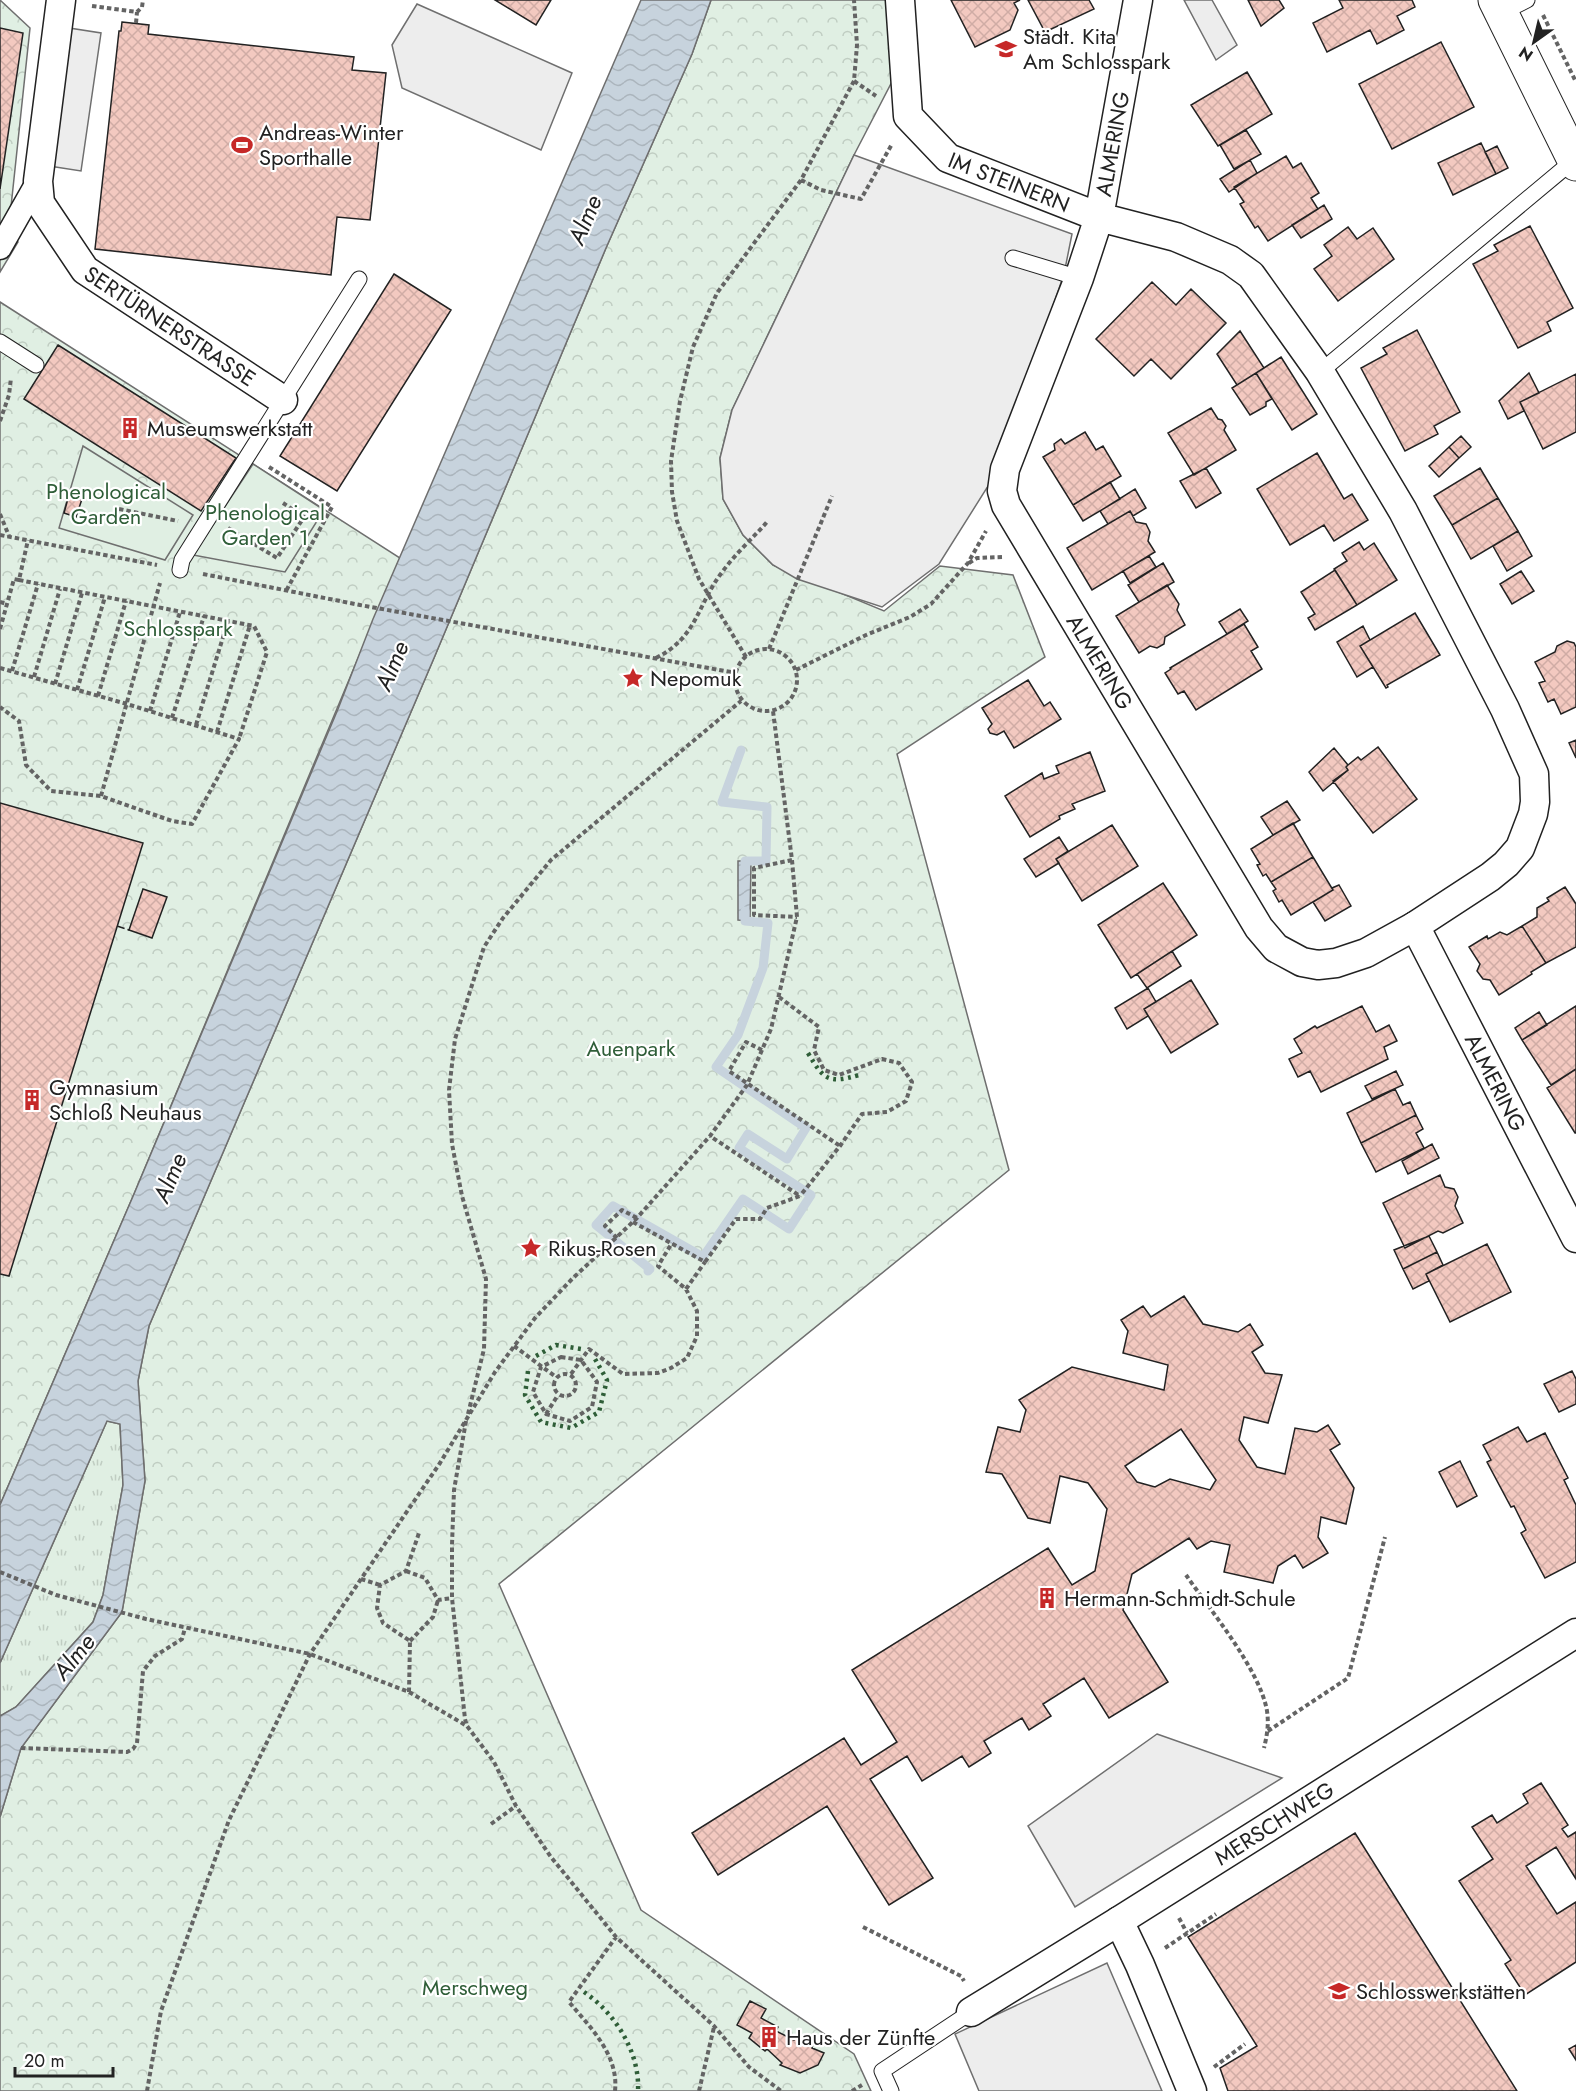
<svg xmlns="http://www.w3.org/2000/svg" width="1576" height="2091" viewBox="0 0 1576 2091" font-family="Jost,sans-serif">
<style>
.grass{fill:url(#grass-tufts);stroke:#6f6f6f;stroke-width:1.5}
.forest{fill:url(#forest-crowns);stroke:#6f6f6f;stroke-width:1.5}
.garden{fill:#e0efe3;stroke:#6f6f6f;stroke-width:1.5}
.parking{fill:#ededed;stroke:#6f6f6f;stroke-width:1.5}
.water{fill:url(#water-waves);stroke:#6f6f6f;stroke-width:1.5}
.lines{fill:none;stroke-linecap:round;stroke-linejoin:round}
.stream{stroke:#c7d3dd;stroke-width:9}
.building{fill:url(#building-cross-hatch);stroke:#222;stroke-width:1.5;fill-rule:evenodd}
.service-casing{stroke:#222;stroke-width:17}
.pedestrian-casing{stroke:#222;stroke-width:25}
.minor-casing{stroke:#222;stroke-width:31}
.secondary-casing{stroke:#222;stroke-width:35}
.path{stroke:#646464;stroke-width:4;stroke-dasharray:4.5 3;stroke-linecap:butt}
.service{stroke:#fff;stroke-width:15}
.pedestrian{stroke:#fff;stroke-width:22}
.minor{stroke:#fff;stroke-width:28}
.secondary{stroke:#fff;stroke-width:33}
.hedge{stroke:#2f5e38;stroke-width:4.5;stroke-dasharray:3 4.5;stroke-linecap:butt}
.fence{stroke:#222;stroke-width:1.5;stroke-dasharray:8 3;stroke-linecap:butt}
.labels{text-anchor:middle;stroke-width:4.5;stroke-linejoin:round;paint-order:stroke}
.poi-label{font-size:22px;fill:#222;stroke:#fff;text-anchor:start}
.street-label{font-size:22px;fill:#222;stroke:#fff}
.park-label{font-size:22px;fill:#2f5e38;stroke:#fff}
.water-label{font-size:24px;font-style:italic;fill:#222;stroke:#fff}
</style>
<defs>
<pattern id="grass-tufts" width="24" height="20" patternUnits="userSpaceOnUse" patternTransform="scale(1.5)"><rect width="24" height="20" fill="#e0efe3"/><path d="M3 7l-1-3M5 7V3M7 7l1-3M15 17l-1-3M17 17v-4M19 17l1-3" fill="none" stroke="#c0cdc2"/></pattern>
<pattern id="forest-crowns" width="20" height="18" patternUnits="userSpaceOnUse" patternTransform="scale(1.5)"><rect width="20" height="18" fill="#e0efe3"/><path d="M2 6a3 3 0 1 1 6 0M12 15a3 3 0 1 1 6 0" fill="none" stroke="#c0cdc2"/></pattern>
<pattern id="water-waves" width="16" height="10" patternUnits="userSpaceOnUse" patternTransform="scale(1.5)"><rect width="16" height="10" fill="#c7d3dd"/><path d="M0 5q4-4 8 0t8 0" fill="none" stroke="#abb5bd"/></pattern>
<pattern id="building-cross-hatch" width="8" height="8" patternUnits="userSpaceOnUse" patternTransform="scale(1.5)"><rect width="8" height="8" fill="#f3c9c0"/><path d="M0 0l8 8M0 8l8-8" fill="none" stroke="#d0aca5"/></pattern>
</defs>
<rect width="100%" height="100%" fill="#fff"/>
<!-- grass -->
<path class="grass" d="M107 1421 120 1424 123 1485 103 1595 93 1622 16 1707 0 1716V1663Z"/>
<!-- forest -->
<path class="forest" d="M0 0 30 28 8 235 18 242 0 272Z
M711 0H891L898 70 854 155 732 410 720 458 723 499 743 535 773 565 884 611 940 566 1013 575 1045 657 897 754 1009 1170 499 1584 641 1910 854 2054 871 2091H0V1817L21 1748 122 1612 145 1481 138 1381 149 1326 434 658 606 248 692 54Z
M0 302 400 558 134 1194 0 1505Z"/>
<!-- garden -->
<path class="garden" d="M83 446 193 515 165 560 59 528Z
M253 464 324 510 285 572 193 555Z"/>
<!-- parking -->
<path class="parking" d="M1184 0H1212L1237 45 1216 60Z
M417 4 572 73 541 150 402 88 392 45Z
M50 25 101 33 81 171 30 163Z
M854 155 1072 234 1064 274 995 475 939 564 882 607 797 579 773 565 743 535 723 499 720 458 732 410Z
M1157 1734 1282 1778 1075 1907 1028 1826Z
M1107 1963 1162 2091H979L955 2034Z"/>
<!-- water -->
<path class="water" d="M641 0H711L692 54 606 248 434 658 149 1326 138 1381 145 1481 122 1612 21 1748 0 1817V1716L16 1707 93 1622 103 1595 123 1485 120 1424 107 1421 0 1663V1505L134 1194 338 709 373 619Z
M738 861H751L750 921 738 920Z"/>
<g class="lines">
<!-- stream -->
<path class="stream" d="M741 750 722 802 767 807 766 861H745V867
M648 1271 650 1269 596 1225 613 1206 703 1257 743 1199 789 1229 811 1195 739 1148 748 1134 787 1159 806 1128 716 1067 738 1035 763 968 768 923 745 921V911"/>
</g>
<!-- building -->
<path class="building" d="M495 0H551L536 25Z
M951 0H1020L1014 3 1018 10 1010 30 975 47Z
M1028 0H1089L1094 9 1045 32Z
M1248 0H1279L1284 8 1261 26Z
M1339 0H1412L1415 7 1397 16 1404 30 1377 44 1370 30 1327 52 1313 23 1343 8Z
M122 22 149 25 148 34 354 57 352 70 386 73 370 220 337 217 331 275 95 249 119 31H121Z
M0 28 23 33 0 189Z
M1441 42 1474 107 1392 149 1359 84Z
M1247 72 1272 114 1218 146 1191 105Z
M1246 130 1261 154 1234 169 1220 145Z
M1481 143 1496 174 1453 195 1438 163Z
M1497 146 1508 168 1496 174 1485 152Z
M1286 156 1293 168 1301 163 1319 193 1311 198 1318 209 1268 241 1258 226 1255 228 1240 204 1244 202 1234 187Z
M1250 160 1257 173 1229 192 1220 179Z
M1324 205 1332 219 1301 238 1292 225Z
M1530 226 1573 308 1547 322 1551 331 1518 348 1473 264 1498 251 1494 245Z
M1348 227 1357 239 1373 228 1394 259 1338 301 1314 269 1332 256 1324 245Z
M394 274 451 310 337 491 280 456Z
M1152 282 1176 305 1191 289 1226 323 1171 379 1151 359 1134 376 1096 339Z
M1417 330 1460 412 1434 426 1438 434 1405 451 1361 368 1387 354 1383 348Z
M1240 331 1264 368 1237 385 1217 354Z
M58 345 236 458 201 511 24 399Z
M1281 357 1317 414 1292 430 1256 373Z
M1256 373 1272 399 1266 402V406L1250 415 1232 388Z
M1529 373 1539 393 1520 402 1524 411 1508 419 1499 401Z
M1576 374V432L1543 449 1520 402Z
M1211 408 1218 419 1222 420 1226 426 1224 430 1236 450 1194 475 1168 433Z
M1085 432 1096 450 1103 446 1121 476 1073 505 1043 457 1055 450 1054 444 1061 439 1065 444Z
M1461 436 1471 447 1459 458 1449 447Z
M1449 447 1459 458 1439 477 1429 466Z
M1317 453 1344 499 1352 494 1368 520 1334 541 1324 525 1290 545 1257 489Z
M1206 468 1221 493 1196 508 1180 481Z
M1480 468 1498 498 1452 525 1434 496Z
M1110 482 1120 499 1083 521 1073 505Z
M1135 489 1146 508 1133 516 1130 511 1108 524 1100 511Z
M69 495 82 499 76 517 64 513Z
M1498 498 1518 531 1471 559 1452 525Z
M1130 511 1136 522 1146 524 1150 532 1148 541 1155 552 1092 590 1067 548Z
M1518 531 1532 556 1507 571 1493 546Z
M1359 542 1364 550 1374 543 1397 580 1357 605 1334 569 1347 561 1342 553Z
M1149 556 1156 567 1130 583 1123 571Z
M1163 563 1174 582 1139 602 1128 585Z
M1335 570 1357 605 1315 630 1308 618 1315 614 1301 592Z
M1521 571 1534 591 1512 604 1500 584Z
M1167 585 1179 604 1177 610 1185 625 1165 637 1164 644 1157 648 1150 646 1139 653 1116 616Z
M1240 609 1248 621 1227 634 1219 622Z
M1415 613 1440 655 1387 685 1388 687 1386 688 1360 646Z
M1244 624 1258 647 1251 651 1262 669 1196 710 1184 691 1178 694 1165 673 1171 669 1170 668Z
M1363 626 1370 640 1360 646 1373 667 1357 677 1337 642Z
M1567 641 1574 643 1576 647V707L1561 714 1554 699 1548 702 1539 683 1545 681 1535 662 1555 652 1557 646Z
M1028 680 1044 706 1050 702 1061 719 1014 748 1004 731 997 735 990 733 988 729 992 724 982 708Z
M1576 740V758L1569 743Z
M1378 747 1417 799 1373 833 1333 781 1348 770 1346 767 1348 765 1358 757 1361 760Z
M1334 748 1348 765 1346 767 1348 770 1323 791 1309 772Z
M1090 752 1105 791 1072 804 1075 809 1059 816 1060 819 1030 837 1005 796 1042 773 1044 779 1059 773 1056 766Z
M1287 801 1300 820 1273 835 1261 817Z
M0 803 143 843 9 1276 0 1274Z
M1293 823 1313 857 1271 882 1266 874 1263 876 1257 865 1260 864 1251 849Z
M1112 825 1138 866 1082 901 1056 859Z
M1059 837 1068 851 1056 859 1059 863 1036 877 1024 859Z
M1313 857 1333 890 1291 915 1282 900 1279 902 1273 891 1276 889 1271 882Z
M1163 883 1197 935 1131 978 1098 925Z
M1339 885 1351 906 1325 921 1313 902 1333 890 1332 888Z
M1565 887 1576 904V947L1546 963 1522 926 1537 917V908L1549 901 1547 898Z
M143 889 167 897 152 938 129 930Z
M1522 926 1546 963 1531 972 1532 974 1499 995 1490 980 1483 979 1477 971 1480 964 1469 947 1487 936 1488 939 1500 932 1507 935Z
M1172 951 1181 966 1147 988 1137 974Z
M1191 980 1218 1024 1171 1053 1144 1009Z
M1148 988 1156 1002 1144 1009 1148 1016 1127 1029 1115 1008Z
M1362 1006 1376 1032 1389 1025 1397 1041 1384 1047 1388 1059 1321 1092 1310 1071 1298 1077 1289 1059 1302 1053 1294 1039 1315 1026 1317 1028Z
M1576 1006V1069L1551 1085 1522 1040Z
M1539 1012 1547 1025 1522 1040 1515 1028Z
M1576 1069V1133H1575L1547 1088Z
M1396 1071 1403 1085 1372 1099 1365 1086Z
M1395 1089 1403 1105 1410 1102 1416 1115 1361 1143 1347 1113Z
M1416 1115 1423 1129 1416 1133 1424 1148 1376 1172 1361 1143Z
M1432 1144 1439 1158 1408 1174 1402 1161Z
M1440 1175 1445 1187 1454 1189 1458 1197 1455 1206 1463 1223 1443 1233 1438 1231 1405 1248 1383 1203Z
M1429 1236 1437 1252 1403 1269 1394 1250Z
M1487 1244 1511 1292 1450 1322 1426 1274Z
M1437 1252 1443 1265 1426 1274 1429 1281 1413 1289 1403 1269Z
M1184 1296 1203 1324 1238 1332 1250 1324 1263 1345 1252 1352 1265 1373 1282 1375 1268 1423 1244 1417 1239 1440 1257 1467 1285 1474 1295 1428 1317 1432 1328 1425 1340 1444 1330 1450 1354 1488 1346 1524 1321 1517 1318 1537 1328 1553 1303 1568 1295 1555 1278 1566 1273 1583 1224 1572 1230 1545 1211 1541 1197 1549 1189 1538 1132 1574 1123 1610 1168 1682 1109 1718 1084 1678 1043 1704 1051 1716 1029 1730 1022 1718 984 1741 991 1753 969 1767 962 1756 922 1781 907 1756 870 1779 933 1878 889 1905 827 1806 718 1875 692 1833 844 1738 861 1765 897 1742 852 1670 1048 1548 1072 1585 1095 1571 1107 1509 1088 1483 1060 1476 1050 1523 1028 1518 1002 1474 986 1472 998 1427 1020 1432 1026 1410 1019 1400 1072 1367 1164 1390 1168 1365 1123 1353 1128 1331 1121 1320 1143 1306 1151 1317ZM1181 1429 1216 1480 1210 1490 1170 1479 1155 1487 1137 1482 1125 1466Z
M1572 1371 1576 1379V1404L1559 1412 1544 1384Z
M1518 1427 1527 1442 1545 1433 1568 1478 1564 1480 1576 1505V1562L1545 1578 1521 1533 1526 1530 1514 1506 1511 1507 1487 1462 1491 1460 1483 1445Z
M1460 1461 1477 1496 1457 1507 1439 1472Z
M1541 1783 1568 1825 1562 1829 1568 1837 1576 1832V1879L1556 1847 1526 1866 1557 1914 1576 1902V1962L1525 1995 1505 1964 1511 1960 1459 1881 1493 1859 1472 1827 1492 1815 1497 1823 1528 1803 1523 1794Z
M1355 1833 1517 2091H1228L1220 2068 1257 2046 1188 1937Z
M750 2001 766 2009 761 2018 778 2027 776 2031 794 2040 796 2037 813 2044 812 2048 824 2053 818 2065 800 2073 780 2065 782 2063 767 2049 765 2051 749 2038 752 2033 737 2025Z
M1576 2045V2060L1569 2049Z"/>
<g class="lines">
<defs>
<path id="service" d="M1501 13 1527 0
M1013 258 1079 278
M0 342 36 365
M1320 372 1574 160
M180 570 182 560 359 279
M891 2091 882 2071 971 2012"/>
<path id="pedestrian" d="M0 248 38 181"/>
<g id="minor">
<path id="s1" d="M61 0 38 181 40 203 85 270 283 400"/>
<path id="s2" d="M900 0 908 116 948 158 1099 217 1176 237 1230 260 1251 275 1320 372 1403 511 1505 709 1534 774 1535 802 1533 814 1520 848 1506 864 1490 877 1415 926 1366 953 1336 963 1318 965 1302 962 1276 948 1259 928 1006 505 1002 491 1005 469 1079 278 1099 217 1138 0"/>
<path id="s3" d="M1415 926 1576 1238"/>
<path d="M1119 1921 1140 1965 1192 2091"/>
<path id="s4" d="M971 2012 1119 1921 1576 1633"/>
</g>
<path id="secondary" d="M1495 0 1576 164"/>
</defs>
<!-- service casing -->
<use href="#service" class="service-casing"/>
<!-- pedestrian casing -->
<use href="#pedestrian" class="pedestrian-casing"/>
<!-- minor casing -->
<use href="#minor" class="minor-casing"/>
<!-- secondary casing -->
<use href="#secondary" class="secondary-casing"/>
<!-- path -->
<path class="path" d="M92 6 137 12 142 7 143 0
M1543 15 1576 82
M136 23 137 12
M854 81 876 96
M801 180 821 190 861 199 892 144
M0 421 9 395 11 378
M269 467 332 507 286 591
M119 509 178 521
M0 514 9 536
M228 528 277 558 304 517 283 503
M0 535 157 565
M969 563 977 558 1002 557
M203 574 360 605 736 673
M19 580 254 626 267 652 239 739
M0 602 7 604
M0 629 14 579 19 580 28 540
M769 649 832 496
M735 680a31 31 0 1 1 62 0a31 31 0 1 1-62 0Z
M746 657 699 579 677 521 672 492 671 461 680 401 693 347 717 293 801 180 854 81 857 45 854 0
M656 658C698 637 697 604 723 571 736 553 753 538 767 522
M0 668 127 704 239 739 192 824 172 821 101 796 51 791 26 765 19 721 0 707
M796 670 866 635 910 617 931 604 968 563 986 531
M12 671 38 584
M34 677 60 589
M55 684 82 593
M77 690 105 597
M98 696 126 601
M150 711 180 612
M172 718 204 616
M196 725 228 621
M217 732 250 625
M101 796 160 583
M792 860 754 868V915L797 917
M779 997 819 1027 814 1050 824 1070 839 1075 882 1059 899 1063 912 1082 906 1101 887 1112 862 1114 840 1146 800 1196
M762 1050 746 1042 729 1071 840 1146
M633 1222 705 1262 736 1219H760L767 1208 800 1196 710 1136
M617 1238 605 1226 622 1210 637 1218
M686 1289 705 1262
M514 1346 556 1377
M561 1357 581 1360 597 1382 592 1407 570 1421 546 1414 533 1392 541 1367Z
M554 1385a11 11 0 1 1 22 0a11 11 0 1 1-22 0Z
M571 1374 589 1349 623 1374 658 1373 671 1368 687 1358 697 1336V1311L686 1289 658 1266 672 1243
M468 1414 484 1349 486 1279 462 1196 452 1144 449 1090 455 1039 484 947 503 918 551 860 741 701
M546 1414 558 1395
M466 1421 454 1490 452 1545V1598L465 1719 467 1726
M406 1571 425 1578 438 1600 452 1598
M0 1572 56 1595 146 1619 310 1654 409 1692 467 1726 494 1762 516 1806 551 1857 616 1937 714 2026 749 2067 781 2091
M1186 1575C1211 1611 1260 1670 1267 1711 1269 1724 1267 1736 1264 1748
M361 1579 380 1585
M410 1641 433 1617 438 1600
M409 1692 410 1641 383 1623 377 1608 380 1585 406 1571 419 1533
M1268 1731 1348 1678 1385 1537
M21 1748 127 1752 133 1749 137 1743 143 1671 155 1656 182 1639 185 1628
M491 1824 516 1806
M1179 1918 1187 1933
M863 1927 961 1976 964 1981
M1165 1948 1216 1914
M1214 2067 1245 2044
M147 2091 161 2011 229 1820 310 1654 440 1463 495 1372 535 1318 572 1279 636 1219 710 1136 747 1085 771 1029 797 917 792 860 773 711
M615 2091C619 2055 590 2027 569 2002L616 1937
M699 2091 714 2027
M852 2091 862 2085"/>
<!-- service -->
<use href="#service" class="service"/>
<!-- pedestrian -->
<use href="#pedestrian" class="pedestrian"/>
<!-- minor -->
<use href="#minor" class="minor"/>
<!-- secondary -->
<use href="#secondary" class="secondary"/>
<!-- hedge -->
<path class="hedge" d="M808 1053C824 1080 828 1084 859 1075
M536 1356 556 1345 581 1349
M528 1371 525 1395 541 1422 571 1428 599 1412 607 1380 595 1359
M584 1992C615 2013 640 2052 638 2091"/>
<!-- fence -->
<path class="fence" d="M117 926 129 930"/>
</g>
<!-- icons -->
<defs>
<symbol id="school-bare" viewBox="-9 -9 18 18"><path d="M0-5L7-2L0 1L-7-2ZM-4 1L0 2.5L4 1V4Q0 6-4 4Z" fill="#c62828" stroke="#fff" stroke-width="2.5" paint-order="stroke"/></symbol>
<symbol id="stadium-bare" viewBox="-9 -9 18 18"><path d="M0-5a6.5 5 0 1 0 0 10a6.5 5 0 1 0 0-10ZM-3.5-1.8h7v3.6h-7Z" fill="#c62828" stroke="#fff" stroke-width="2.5" paint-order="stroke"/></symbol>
<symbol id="building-bare" viewBox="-9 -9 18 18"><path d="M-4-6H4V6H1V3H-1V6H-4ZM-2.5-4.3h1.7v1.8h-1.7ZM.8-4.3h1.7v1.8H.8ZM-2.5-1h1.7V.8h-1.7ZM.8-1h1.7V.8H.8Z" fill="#c62828" stroke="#fff" stroke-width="2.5" paint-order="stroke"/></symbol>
<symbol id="sight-bare" viewBox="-9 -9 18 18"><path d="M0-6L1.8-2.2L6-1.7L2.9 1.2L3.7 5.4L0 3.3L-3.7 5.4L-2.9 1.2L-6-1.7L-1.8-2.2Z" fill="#c62828" stroke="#fff" stroke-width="2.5" paint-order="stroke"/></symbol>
</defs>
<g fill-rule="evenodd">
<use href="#school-bare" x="991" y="34" width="30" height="30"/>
<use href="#stadium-bare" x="227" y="130" width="30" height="30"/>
<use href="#building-bare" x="115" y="413" width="30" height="30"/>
<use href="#sight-bare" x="618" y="663" width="30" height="30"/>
<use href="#building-bare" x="17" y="1085" width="30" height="30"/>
<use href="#sight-bare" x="516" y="1233" width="30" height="30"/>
<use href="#building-bare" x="1032" y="1583" width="30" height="30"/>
<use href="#school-bare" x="1324" y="1976" width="30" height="30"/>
<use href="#building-bare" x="754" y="2022" width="30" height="30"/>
</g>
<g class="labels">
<!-- poi labels -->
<g class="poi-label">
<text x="1023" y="44">Städt. Kita<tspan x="1023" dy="25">Am Schlosspark</tspan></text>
<text x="259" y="140">Andreas-Winter<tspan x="259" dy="25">Sporthalle</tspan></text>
<text x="147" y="436">Museumswerkstatt</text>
<text x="650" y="686">Nepomuk</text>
<text x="49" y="1095">Gymnasium<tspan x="49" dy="25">Schloß Neuhaus</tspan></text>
<text x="548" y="1256">Rikus-Rosen</text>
<text x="1064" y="1606">Hermann-Schmidt-Schule</text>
<text x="1356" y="1999">Schlosswerkstätten</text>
<text x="786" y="2045">Haus der Zünfte</text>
</g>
<!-- street labels -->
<g class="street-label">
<text dy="8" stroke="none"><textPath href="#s2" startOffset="2334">ALMERING</textPath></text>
<text dy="8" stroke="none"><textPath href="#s2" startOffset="240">IM STEINERN</textPath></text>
<text dy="8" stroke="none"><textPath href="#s1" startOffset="387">SERTÜRNERSTRASSE</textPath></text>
<text transform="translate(1100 662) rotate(59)" y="8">ALMERING</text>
<text dy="8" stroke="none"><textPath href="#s3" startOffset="176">ALMERING</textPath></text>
<text dy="8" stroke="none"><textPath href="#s4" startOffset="357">MERSCHWEG</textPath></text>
</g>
<!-- park labels -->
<g class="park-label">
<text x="106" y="499">Phenological<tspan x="106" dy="25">Garden</tspan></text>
<text x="265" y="520">Phenological<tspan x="265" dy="25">Garden 1</tspan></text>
<text x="178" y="636">Schlosspark</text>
<text x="631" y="1056">Auenpark</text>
<text x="475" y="1995">Merschweg</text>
</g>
<!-- water labels -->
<g class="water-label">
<text transform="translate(585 220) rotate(-67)" y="8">Alme</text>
<text transform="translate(392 666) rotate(-67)" y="8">Alme</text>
<text transform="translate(170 1178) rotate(-67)" y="8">Alme</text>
<text transform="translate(74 1657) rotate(-51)" y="8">Alme</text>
</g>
</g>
<!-- north arrow -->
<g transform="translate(1534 42) rotate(214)" stroke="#ffffff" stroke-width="4.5" paint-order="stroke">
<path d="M0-4.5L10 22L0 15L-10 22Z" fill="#222222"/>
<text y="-9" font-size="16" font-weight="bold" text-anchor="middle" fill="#222222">N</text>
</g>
<!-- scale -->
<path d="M15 2067v9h98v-9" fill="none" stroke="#222222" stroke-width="3"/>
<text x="24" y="2067" font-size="18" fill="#222222" stroke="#ffffff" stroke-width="4.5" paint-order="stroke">20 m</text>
</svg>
